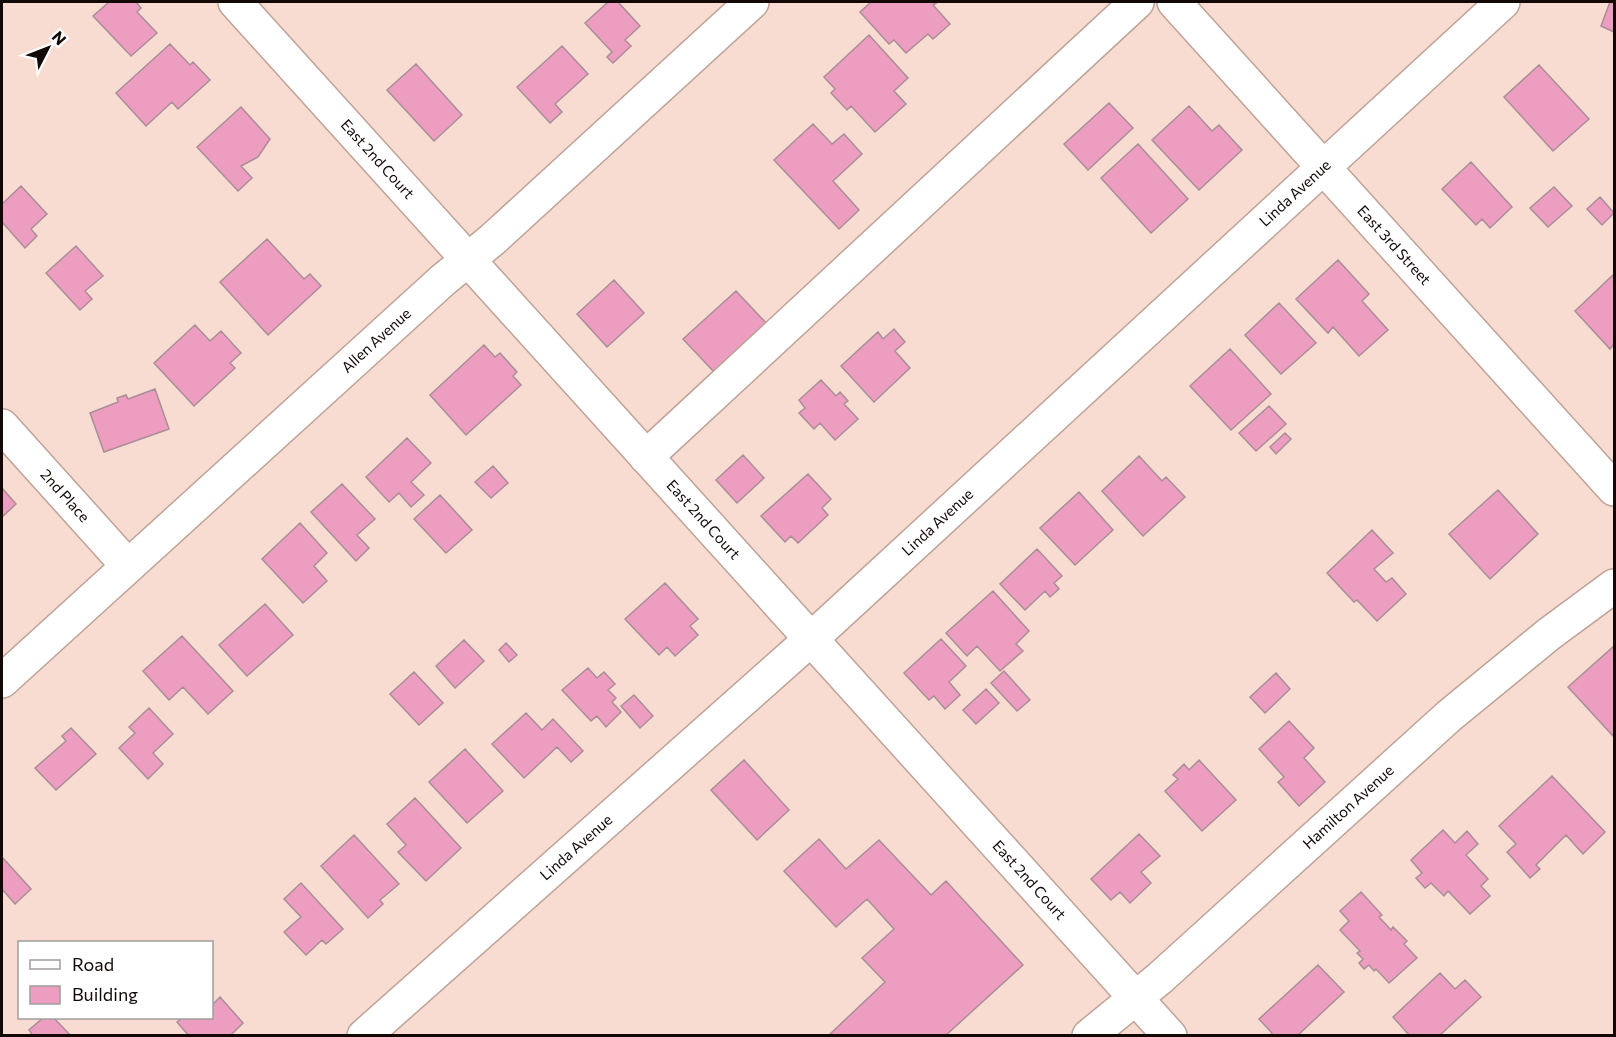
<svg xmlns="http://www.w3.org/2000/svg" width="1616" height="1037" viewBox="0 0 1616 1037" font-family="Commissioner,sans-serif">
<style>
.building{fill:#ed9dbf;stroke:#a98e98;stroke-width:1.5}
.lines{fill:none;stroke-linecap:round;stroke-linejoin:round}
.minor-casing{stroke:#bea399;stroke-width:36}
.minor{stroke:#fff;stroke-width:33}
.labels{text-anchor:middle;stroke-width:4.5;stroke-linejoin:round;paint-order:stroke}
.street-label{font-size:15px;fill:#120906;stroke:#fff}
</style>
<rect width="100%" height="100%" fill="#f8dbd1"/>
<!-- building -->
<path class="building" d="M109 2H136L141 8 137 12 157 33 131 56 93 16Z
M608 2H618L640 26 625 40 631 46 613 63 607 57 612 52 585 23Z
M871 2H938L933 5 950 24 933 39 928 34 906 53 894 40 889 44 860 12Z
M1610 2H1614V32L1601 26Z
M869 35 908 78 894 91 906 104 875 132 851 106 847 110 831 93 835 89 824 77Z
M170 44 190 65 193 62 210 80 178 109 172 102 146 126 116 93Z
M562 46 588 74 555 104 562 112 550 123 517 87Z
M416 64 462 115 434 141 387 90Z
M1539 65 1589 119 1553 151 1504 97Z
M1109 103 1133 128 1088 170 1064 144Z
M1189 106 1212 131 1219 125 1242 150 1199 190 1152 140Z
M241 107 270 139 258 157 241 166 252 178 238 191 197 147Z
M813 124 832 144 844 134 862 154 833 181 859 210 839 229 774 160Z
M1138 144 1188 199 1151 233 1101 178Z
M1471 162 1512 207 1490 228 1482 219 1476 225 1442 189Z
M21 186 47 214 31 229 37 236 25 248 2 222V204Z
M1554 187 1572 206 1548 227 1530 208Z
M1600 197 1614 213 1602 225 1587 209Z
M267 239 304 279 310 274 321 286 268 335 220 282Z
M76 246 103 276 85 291 92 299 80 310 46 273Z
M1338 260 1369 294 1362 301 1388 330 1359 356 1333 327 1328 333 1296 299Z
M1614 274V344L1610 349 1575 311Z
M614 280 644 313 607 347 577 314Z
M736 291 767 324 714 372 683 339Z
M1279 303 1316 343 1281 374 1245 335Z
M195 325 210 341 221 331 241 353 230 363 235 368 194 406 154 363Z
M894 329 905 342 895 351 910 368 874 402 841 366 878 332 883 339Z
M484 345 495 357 500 353 517 372 513 376 521 385 466 435 430 395Z
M1230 349 1271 394 1231 430 1190 386Z
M821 380 836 396 840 392 848 401 844 404 858 419 835 440 820 423 814 429 799 413 805 408 799 400Z
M155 389 169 429 104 452 90 413 118 402 117 398 126 395 128 399Z
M1269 406 1286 424 1256 451 1239 433Z
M1285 433 1291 439 1276 454 1270 447Z
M407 438 431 463 411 482 424 495 411 507 399 493 389 502 366 477Z
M743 455 764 478 737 503 716 480Z
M1139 456 1162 481 1166 477 1185 497 1143 536 1102 491Z
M493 466 508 483 491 498 475 482Z
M808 474 831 499 822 508 828 515 798 543 791 536 785 542 761 516Z
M342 484 375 519 357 535 369 548 356 561 311 512Z
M2 488 16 504 2 517Z
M1498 490 1538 534 1490 579 1449 534Z
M1079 492 1113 530 1075 565 1040 528Z
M440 495 472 530 446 553 414 519Z
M300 523 327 553 314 566 327 581 303 603 262 559Z
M1372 530 1393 553 1374 569 1386 582 1392 578 1406 594 1377 621 1357 600 1354 602 1327 573Z
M1037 549 1062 576 1054 583 1059 589 1050 597 1045 591 1025 610 1000 584Z
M665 583 698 619 690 626 698 635 675 656 667 647 659 655 625 619Z
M993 591 1029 631 1016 644 1023 651 1000 671 977 646 967 656 946 633Z
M265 604 293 635 247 676 219 645Z
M182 636 233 691 208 714 183 687 169 700 143 671Z
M941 639 966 666 949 682 960 695 945 709 934 696 929 700 904 673Z
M464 640 484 661 455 688 436 666Z
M506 643 517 655 509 662 499 650Z
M1614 646V737L1568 687Z
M588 668 597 678 604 672 615 684 608 690 616 698 612 702 621 712 606 727 597 716 591 721 562 690Z
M1004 671 1030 700 1017 711 991 683Z
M414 672 443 703 419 725 390 694Z
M1276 673 1290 689 1265 713 1250 697Z
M986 689 999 703 976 724 963 710Z
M634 695 653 716 640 728 621 706Z
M149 708 173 734 153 753 163 764 148 779 119 748 135 733 129 727Z
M526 713 542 730 553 719 583 751 571 762 557 747 524 778 492 744Z
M1289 721 1314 748 1304 758 1325 782 1299 806 1278 782 1284 777 1259 749Z
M71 728 96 754 56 790 35 768 66 741 62 736Z
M465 749 503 791 467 823 429 782Z
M744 760 789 810 757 840 711 790Z
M1199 760 1236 800 1202 831 1165 791 1178 779 1173 775 1184 764 1189 770Z
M1552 776 1605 832 1583 854 1566 835 1536 865 1540 869 1530 878 1507 852 1516 844 1499 826Z
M415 798 461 848 426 881 398 852 406 845 387 824Z
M1443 830 1455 843 1467 831 1478 844 1466 855 1488 879 1481 886 1490 896 1470 914 1448 891 1444 896 1431 883 1425 888 1416 878 1422 873 1411 860Z
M1139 834 1160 856 1141 872 1151 883 1130 903 1120 892 1111 900 1091 879Z
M354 835 399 884 380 900 383 904 368 918 321 866Z
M819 839 846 869 879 840 931 895 946 881 1023 965 945 1036H828L885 982 862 958 894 929 867 899 836 927 784 871Z
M2 857 31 889 15 904 2 889Z
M301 883 343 929 326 944 322 940 306 955 284 932 301 917 284 899Z
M1361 892 1382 915 1379 917 1391 930 1393 927 1407 941 1404 944 1417 958 1389 983 1376 969 1374 971 1369 965 1364 969 1359 963 1363 959 1357 953 1360 951 1340 930 1349 921 1340 911Z
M1318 965 1344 992 1297 1036H1270L1272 1033 1259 1019Z
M1440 973 1455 989 1465 980 1481 997 1439 1036H1410L1393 1017Z
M220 997 243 1023 230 1036H189L177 1022 182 1018H212V1005Z
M43 1018H54L71 1036H33L29 1030Z"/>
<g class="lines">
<defs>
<g id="minor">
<path id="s1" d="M235 2 1170 1036"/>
<path id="s2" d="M1174 2 1614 489"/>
<path id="s3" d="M2 426 128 566"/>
<path d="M646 457 1137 2"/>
<path id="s4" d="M2 681 443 280 492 240 752 2"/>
<path id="s5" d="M364 1036 810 640 1503 2"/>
<path id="s6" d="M1089 1036 1160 978 1449 716 1549 634 1614 586"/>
</g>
</defs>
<!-- minor casing -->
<use href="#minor" class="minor-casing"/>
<!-- minor -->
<use href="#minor" class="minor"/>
</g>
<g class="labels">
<!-- street labels -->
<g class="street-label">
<text dy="5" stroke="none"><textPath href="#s1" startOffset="212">East 2nd Court</textPath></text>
<text dy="5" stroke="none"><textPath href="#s5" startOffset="1256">Linda Avenue</textPath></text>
<text dy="5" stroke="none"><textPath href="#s2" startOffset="328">East 3rd Street</textPath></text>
<text dy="5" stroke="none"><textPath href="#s4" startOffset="506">Allen Avenue</textPath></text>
<text dy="5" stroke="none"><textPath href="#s3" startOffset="94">2nd Place</textPath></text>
<text dy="5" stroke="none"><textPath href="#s1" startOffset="698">East 2nd Court</textPath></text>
<text dy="5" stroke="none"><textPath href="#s5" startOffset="770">Linda Avenue</textPath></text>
<text dy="5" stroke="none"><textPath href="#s6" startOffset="346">Hamilton Avenue</textPath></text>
<text dy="5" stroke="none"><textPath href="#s5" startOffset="284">Linda Avenue</textPath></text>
<text dy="5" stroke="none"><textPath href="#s1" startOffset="1184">East 2nd Court</textPath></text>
</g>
</g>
<!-- border -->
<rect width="1616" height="1037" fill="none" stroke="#120906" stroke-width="6"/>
<!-- legend -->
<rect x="18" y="941" width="195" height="78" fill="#ffffff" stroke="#a09d9b" stroke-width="1.5"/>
<rect x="30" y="960" width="30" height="9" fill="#ffffff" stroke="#a09d9b" stroke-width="1.5"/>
<text x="72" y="971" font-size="18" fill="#120906">Road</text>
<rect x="30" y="986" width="30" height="18" fill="#ed9dbf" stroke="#a09d9b" stroke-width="1.5"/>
<text x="72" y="1001" font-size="18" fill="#120906">Building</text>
<!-- north arrow -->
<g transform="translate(48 48) rotate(48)" stroke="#ffffff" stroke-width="4.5" paint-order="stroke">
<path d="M0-4.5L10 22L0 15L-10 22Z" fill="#120906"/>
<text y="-9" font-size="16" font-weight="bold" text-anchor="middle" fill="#120906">N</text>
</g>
</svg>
